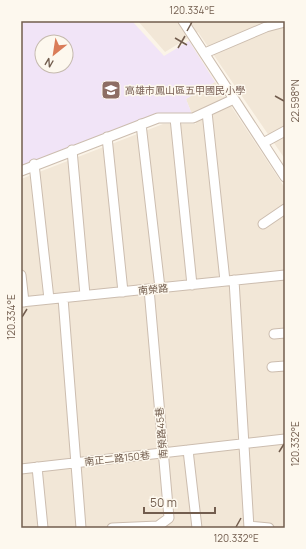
<svg xmlns="http://www.w3.org/2000/svg" width="306" height="549" viewBox="0 0 306 549" font-family="Manrope,'Noto Sans TC',sans-serif">
<style>
.residential{fill:#f2e7d7}
.education{fill:#f1e4f7;fill-rule:evenodd}
.lines{fill:none;stroke-linecap:round;stroke-linejoin:round}
.minor-casing{stroke:#ccbdaf;stroke-width:11}
.minor{stroke:#fff;stroke-width:9}
.ticks{fill:none;stroke:#725d4e;stroke-width:1.5}
.labels{text-anchor:middle;stroke-width:3;stroke-linejoin:round;paint-order:stroke}
.education-label{font-size:10px;fill:#785e54;stroke:#fdf8ee;text-anchor:start}
.street-label{font-size:10px;fill:#725d4e;stroke:#fdf8ee}
.neatline{fill:none;stroke:#725d4e;stroke-width:1.5}
.ticks-label{font-size:10px;text-anchor:middle;fill:#725d4e}
</style>
<rect width="100%" height="100%" fill="#fbf4e8"/>
<!-- residential -->
<path class="residential" d="M138 21H285V159L198 32 165 52Z
M215 82 285 188V528H21V179L163 124H196L186 99Z"/>
<!-- education -->
<path class="education" d="M21 21H132L164 56 189 41 215 82 186 99 193 117 163 119 21 173ZM42 42H66V66H42Z"/>
<g class="lines">
<defs>
<path id="minor" d="M183 21 285 177
M205 53 266 27 285 22
M207 112 225 281
M175 118 192 285
M141 124 160 288
M107 137 123 292
M263 143 285 131
M72 150 85 295
M34 164 49 299
M21 171 158 118H193L234 99
M263 224 285 209
M21 275 24 302
M234 280 249 528
M63 298 81 528
M21 302 285 275
M274 334 285 333
M272 367 285 366
M188 450 197 528
M37 467 43 528
M21 469 285 439
M249 526 269 528
M112 528 158 526 169 518 149 289"/>
</defs>
<!-- minor casing -->
<use href="#minor" class="minor-casing"/>
<!-- minor -->
<use href="#minor" class="minor"/>
</g>
<!-- ticks -->
<path class="ticks" d="M187 31 192 22M175 38 187 45M178 48 185 36M275 96 284 101M22 317 27 309M279 452 284 444M236 527 241 518"/>
<!-- icons -->
<defs>
<symbol id="school-square" viewBox="-11 -11 22 22"><rect x="-9" y="-9" width="18" height="18" rx="4" fill="#8d6e63" stroke="#fdf8ee"/><path d="M0-5L7-2L0 1L-7-2ZM-4 1L0 2.5L4 1V4Q0 6-4 4Z" fill="#fff"/></symbol>
</defs>
<g fill-rule="evenodd">
<use href="#school-square" x="100" y="79" width="22" height="22"/>
</g>
<g class="labels">
<!-- education labels -->
<g class="education-label">
<text x="125" y="94">高雄市鳳山區五甲國民小學</text>
</g>
<!-- street labels -->
<g class="street-label">
<text transform="translate(153 289) rotate(-6)" y="4">南榮路</text>
<text transform="translate(161 433) rotate(-95)" y="4">南榮路45巷</text>
<text transform="translate(117 458) rotate(-6)" y="4">南正二路150巷</text>
</g>
</g>
<!-- border -->
<rect width="306" height="549" fill="none" stroke="#fdf8ee" stroke-width="44"/>
<!-- north arrow -->
<g transform="translate(54 54) rotate(210)"><circle r="19" fill="#fdf8ee" stroke="#c5baae"/>
<path d="M0-3L7 15L0 10L-7 15Z" fill="#da7c58"/>
<text y="-6" font-size="11" font-weight="bold" text-anchor="middle" fill="#725d4e">N</text>
</g>
<!-- scale -->
<path d="M144 507v6h71v-6" fill="none" stroke="#725d4e" stroke-width="2"/>
<text x="150" y="507" font-size="12" fill="#725d4e" stroke="#fdf8ee" stroke-width="3" paint-order="stroke">50 m</text>
<rect x="22" y="22" width="262" height="505" class="neatline"/>
<g class="ticks-label">
<text x="192" y="14">120.334°E</text>
<text transform="translate(295 101) rotate(-90)" y="4">22.598°N</text>
<text transform="translate(11 317) rotate(-90)" y="4">120.334°E</text>
<text transform="translate(295 444) rotate(-90)" y="4">120.332°E</text>
<text x="236" y="542">120.332°E</text>
</g>
</svg>
